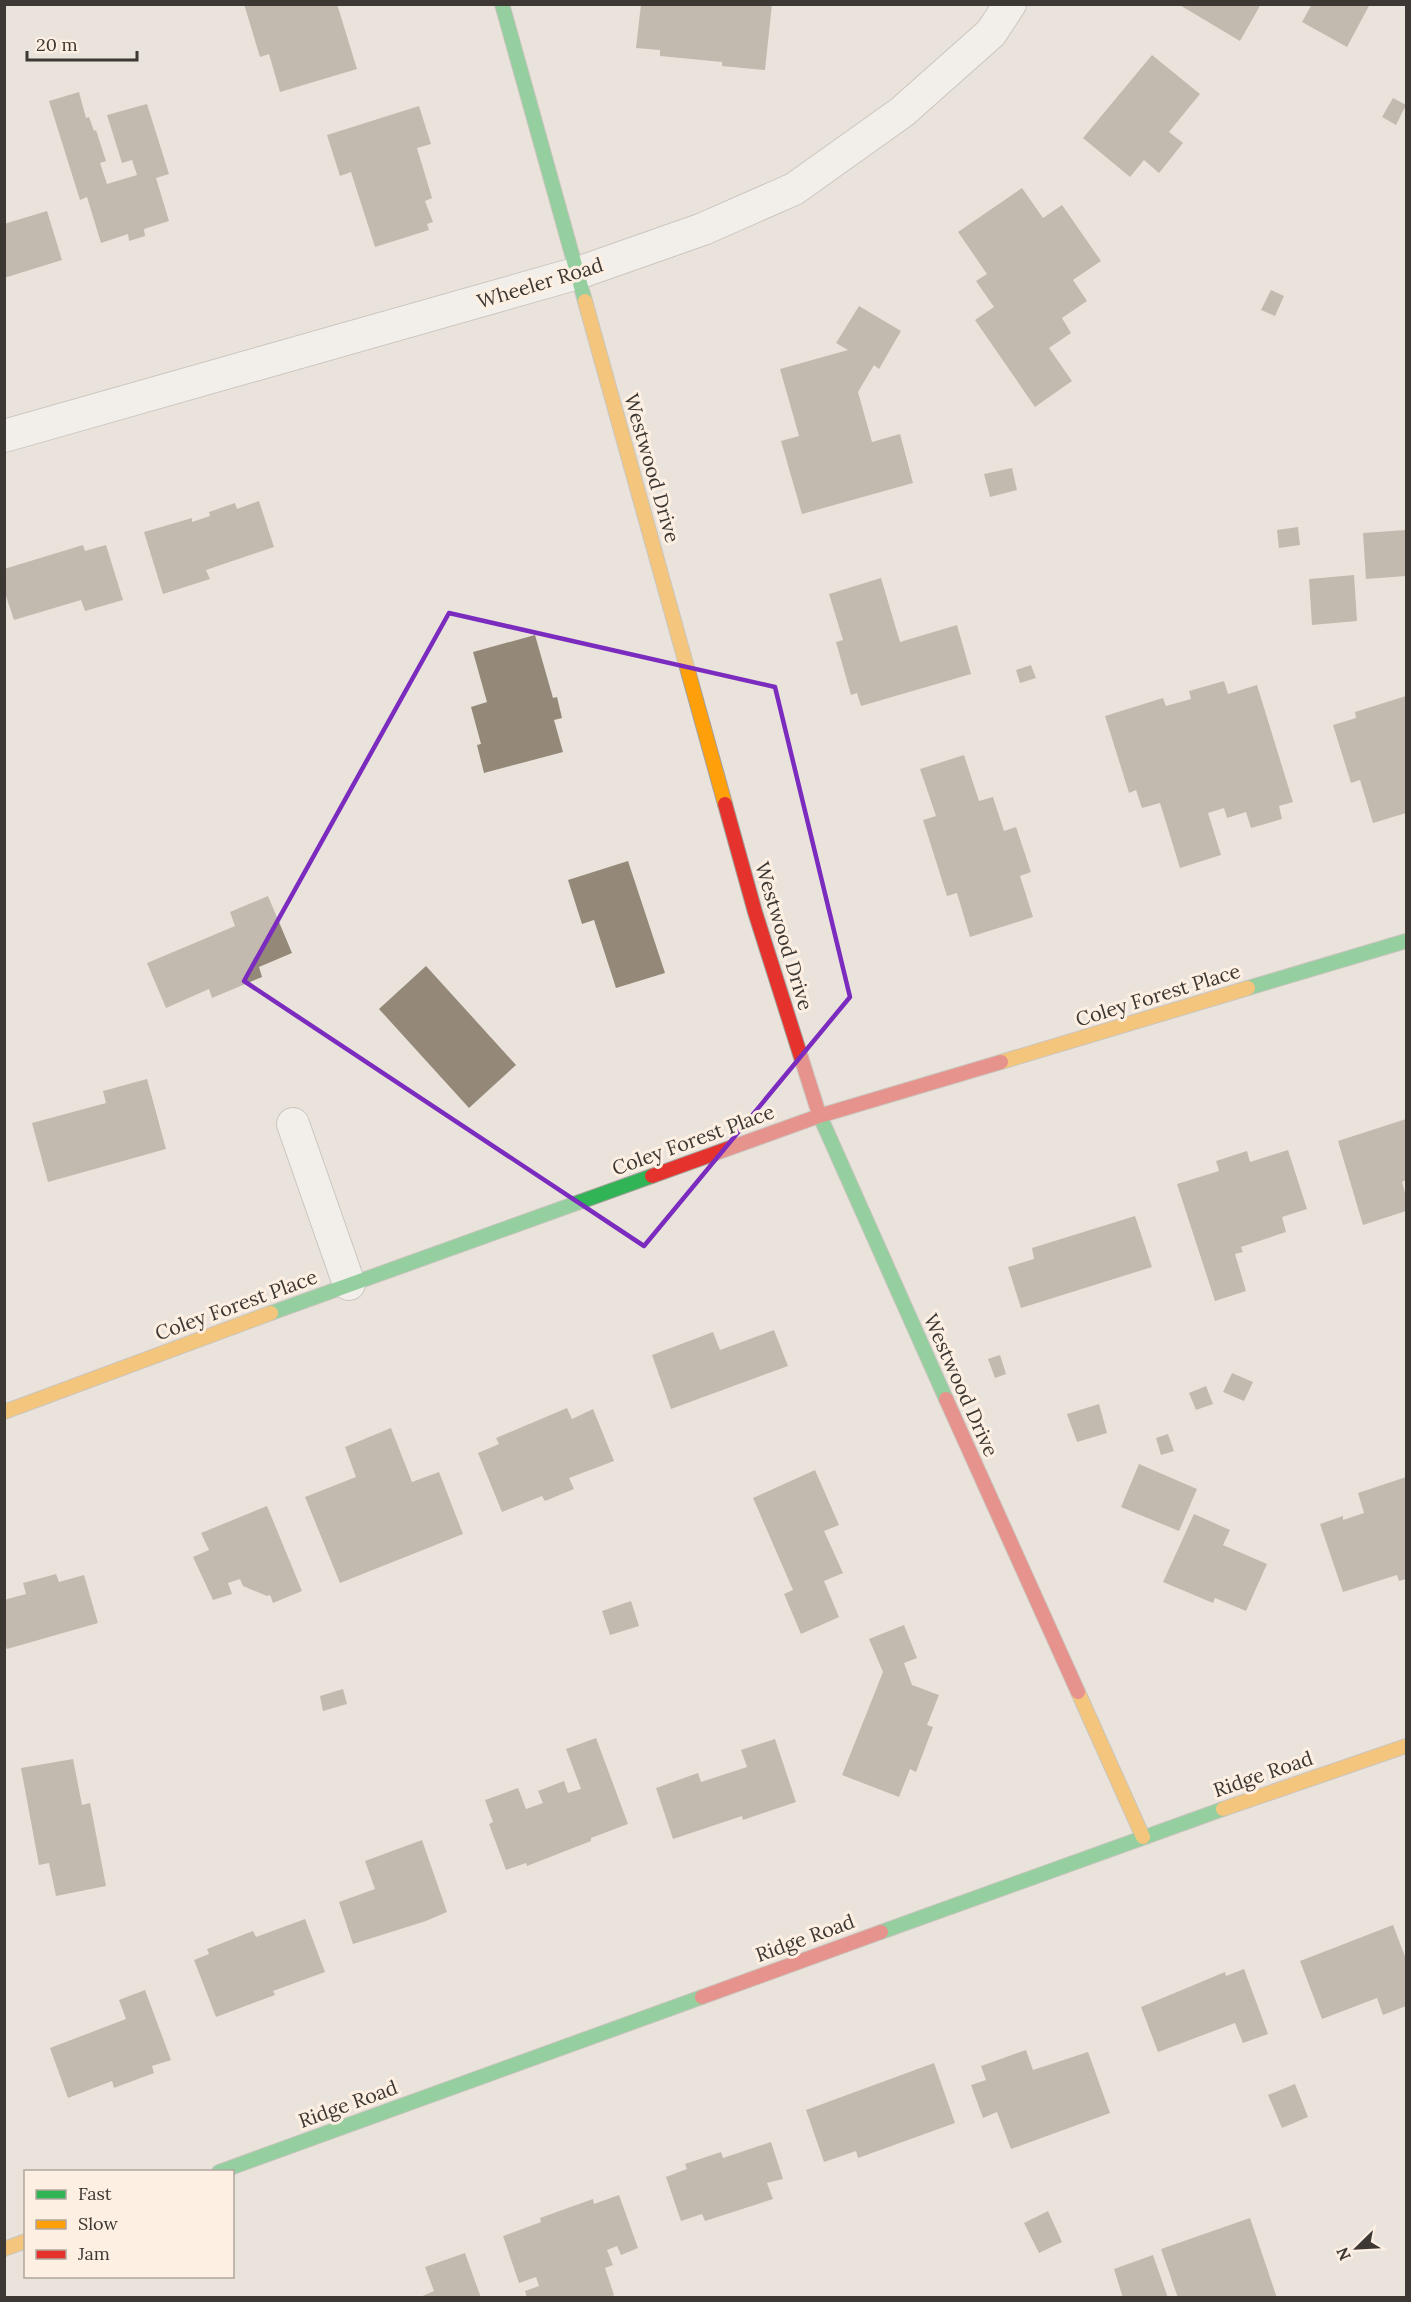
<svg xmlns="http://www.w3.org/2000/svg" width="1411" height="2302" viewBox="0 0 1411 2302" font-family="Lora,serif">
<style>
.building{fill:#948878}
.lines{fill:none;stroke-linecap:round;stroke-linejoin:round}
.street-casing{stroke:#a5a09b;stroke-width:34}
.fast-casing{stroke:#a5a09b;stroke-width:16}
.slow-casing{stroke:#a5a09b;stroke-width:16}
.jam-casing{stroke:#a5a09b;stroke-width:16}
.street{stroke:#fcfbfa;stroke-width:32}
.fast{stroke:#30b455;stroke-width:14}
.slow{stroke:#ff9f0a;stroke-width:14}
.jam{stroke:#e5322d;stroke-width:14}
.marked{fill:none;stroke:#7b2cbf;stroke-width:4.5;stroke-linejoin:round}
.labels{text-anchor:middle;stroke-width:6;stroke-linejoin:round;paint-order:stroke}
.street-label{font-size:20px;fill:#3d3833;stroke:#fdf0e3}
</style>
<rect width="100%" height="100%" fill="#eae3dc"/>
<!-- building -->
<path class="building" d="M244 4H337L357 69 280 92 269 54 260 57Z
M641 4H772L765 70 722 66V62L660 56V50L636 48Z
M1178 4H1261L1240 41Z
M1312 4H1370L1347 47 1302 22Z
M1152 55 1200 94 1169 132 1183 143 1159 173 1144 160 1130 177 1083 138Z
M79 92 86 118 89 117 94 131 96 130 106 161 100 163 107 184 137 175 132 160 122 163 107 115 147 104 169 174 156 178 169 221 144 229 145 236 129 241 128 234 101 243 87 197 80 200 49 101Z
M1393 98 1406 105 1396 125 1382 117Z
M419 106 431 144 417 148 432 198 425 201 433 222 427 224 429 230 375 247 351 172 340 176 327 135Z
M1022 188 1043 218 1062 205 1101 261 1073 280 1087 301 1062 318 1071 333 1049 348 1072 381 1035 407 975 320 994 307 976 281 987 274 958 232Z
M47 211 62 260 4 278V224Z
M1271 290 1284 296 1275 316 1261 310Z
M859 306 901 331 879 369 874 365 858 392 872 442 900 434 913 483 802 514 781 441 799 436 780 369 848 350 836 343Z
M1012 468 1017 490 990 497 984 474Z
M259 501 274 547 206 570 210 579 163 594 144 532 192 518V522L210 516 209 512 235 503 237 509Z
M1298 527 1300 545 1279 548 1277 530Z
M1406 530V576L1366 579 1363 533Z
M83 545 85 551 106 545 123 600 85 611 81 600 14 620 4 590V569Z
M1354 575 1357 621 1312 625 1309 579Z
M881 578 900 642 957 625 971 674 861 706 857 693 851 695 836 642 843 640 829 594Z
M535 635 553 698 557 697 562 718 554 720 563 752 484 773 477 745 481 744 471 707 487 702 473 652Z
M1031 665 1036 678 1020 683 1016 670Z
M1224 681 1228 694 1257 685 1293 802 1279 806 1282 819 1251 828 1246 812 1227 818 1224 808 1208 813 1221 855 1180 868 1160 803 1142 808 1136 790 1129 793 1105 716 1163 698 1166 706 1191 699 1189 691Z
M1406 696V813L1373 823 1360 780 1351 783 1333 725 1356 718 1355 712Z
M964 755 979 801 993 797 1004 831 1016 827 1031 872 1020 876 1033 917 970 937 957 893 947 896 923 820 936 816 920 769Z
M628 861 665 973 616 988 594 920 582 924 568 880Z
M268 896 292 953 259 967 262 977 212 998 209 989 166 1008 147 963 235 926 230 912Z
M426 966 516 1065 469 1108 379 1009Z
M147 1079 166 1149 48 1182 32 1123 106 1103 103 1091Z
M1406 1119V1180L1402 1182 1406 1196V1211L1363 1225 1338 1141Z
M1288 1150 1307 1209 1282 1217 1286 1232 1241 1247 1243 1252 1235 1254 1246 1291 1215 1301 1177 1184 1219 1171 1216 1161 1247 1151 1250 1162Z
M1135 1216 1152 1267 1021 1308 1008 1267 1034 1259 1032 1248Z
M774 1330 788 1366 671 1409 652 1355 713 1332 720 1350Z
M1000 1355 1006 1374 995 1378 988 1359Z
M1232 1373 1253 1382 1244 1401 1223 1392Z
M1206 1386 1213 1404 1196 1410 1189 1393Z
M1099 1404 1107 1433 1077 1442 1067 1414Z
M567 1408 572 1419 593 1409 614 1461 569 1478 574 1489 545 1501 542 1496 502 1512 478 1453 499 1444 496 1438Z
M391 1428 412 1482 439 1472 463 1534 340 1583 305 1497 356 1477 345 1447Z
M1168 1434 1174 1451 1161 1455 1156 1438Z
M1139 1464 1197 1489 1179 1531 1121 1507Z
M815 1470 839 1525 824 1531 843 1573 824 1581 839 1617 801 1634 784 1594 793 1590 753 1498Z
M1406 1477V1579L1399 1581 1397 1575 1343 1592 1320 1524 1343 1516V1520L1364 1513 1358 1493Z
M267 1506 302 1591 273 1603 270 1595 267 1596 243 1586 240 1579 228 1583 232 1594 213 1600 193 1557 209 1550 201 1533Z
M1194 1514 1230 1530 1223 1545 1267 1564 1246 1611 1215 1598 1213 1603 1163 1582Z
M56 1574 59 1582 84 1575 98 1623 7 1649 4 1641V1600L26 1594 23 1583Z
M631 1601 639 1626 610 1635 602 1611Z
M904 1625 917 1658 904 1663 912 1685 939 1695 927 1725 933 1727 916 1772 910 1769 899 1797 842 1775 883 1672 869 1639Z
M343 1689 347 1704 323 1711 320 1696Z
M596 1738 628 1824 591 1838V1841L527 1866 526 1863 506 1870 489 1824 493 1822 485 1800 518 1788 526 1809 543 1803 538 1791 564 1781 568 1793 581 1789 566 1749Z
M775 1739 796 1802 743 1820 742 1816 673 1839 656 1788 698 1773 701 1782 747 1767 741 1750Z
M73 1759 82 1805 90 1803 106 1886 56 1896 49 1863 39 1865 21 1768Z
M422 1840 447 1912 426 1921 353 1944 339 1902 375 1889 365 1861Z
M305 1919 325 1972 273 1991 275 1995 216 2017 194 1960 209 1954 207 1949 253 1931 256 1937Z
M1393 1925 1406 1959V2006L1383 2015 1377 1998 1322 2019 1300 1961Z
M1244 1969 1268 2034 1243 2043 1235 2023 1158 2052 1141 2007 1225 1972 1226 1976Z
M145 1990 171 2060 152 2066 154 2073 114 2088 112 2081 68 2098 50 2048 126 2019 119 2000Z
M1026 2050 1033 2070 1088 2052 1110 2113 1011 2149 997 2112 983 2118 971 2085 986 2080 981 2066Z
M934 2063 955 2123 858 2158 856 2151 824 2162 806 2110Z
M1295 2084 1308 2117 1282 2128 1268 2095Z
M771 2142 783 2179 767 2183 773 2199 705 2221 702 2214 681 2221 666 2177 687 2169 685 2164 721 2152 723 2158Z
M619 2195 638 2248 621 2255 617 2246 607 2250 613 2265 605 2268 614 2295 608 2298H527L525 2291 539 2286 536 2277 519 2283 503 2236 541 2222 540 2218 593 2199 594 2204Z
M1048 2211 1062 2242 1039 2253 1024 2223Z
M1250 2218 1277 2298H1178L1161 2249Z
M465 2253 481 2298H418L434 2291 425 2267Z
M1153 2255 1168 2298H1123L1114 2269Z"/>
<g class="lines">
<defs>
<path id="street" d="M4 436 578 273 703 229 794 189 902 112 991 33 1010 4
M293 1124 349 1284"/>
<path id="fast" d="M502 4 585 301
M1248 988 1406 941
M819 1114 946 1399
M271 1313 652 1176
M881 1932 1223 1809
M219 2172 702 1997"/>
<path id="slow" d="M585 301 725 804
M1001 1062 1248 988
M4 1412 271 1313
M1078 1692 1143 1837
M1223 1809 1406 1746
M4 2249 26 2241"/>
<path id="jam" d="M725 804 755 912 819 1114
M652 1176 819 1116 1001 1062
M946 1399 1078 1692
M702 1997 881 1932"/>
</defs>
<!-- street casing -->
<use href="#street" class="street-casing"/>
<!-- fast casing -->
<use href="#fast" class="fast-casing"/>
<!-- slow casing -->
<use href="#slow" class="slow-casing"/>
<!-- jam casing -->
<use href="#jam" class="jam-casing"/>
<!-- street -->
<use href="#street" class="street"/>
<!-- fast -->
<use href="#fast" class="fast"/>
<!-- slow -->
<use href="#slow" class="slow"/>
<!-- jam -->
<use href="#jam" class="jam"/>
</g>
<!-- marked area -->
<path d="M0 0H1411V2302H0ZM449 613 775 687 850 997 644 1246 244 981Z" fill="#eae3dc" fill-opacity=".55" fill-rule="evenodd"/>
<path class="marked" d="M449 613 775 687 850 997 644 1246 244 981Z"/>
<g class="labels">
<!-- street labels -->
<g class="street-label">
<text transform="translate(540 283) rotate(-17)" y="7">Wheeler Road</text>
<text transform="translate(652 468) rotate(74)" y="7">Westwood Drive</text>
<text transform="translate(784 936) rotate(73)" y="7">Westwood Drive</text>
<text transform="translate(1158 995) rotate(-17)" y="7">Coley Forest Place</text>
<text transform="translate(693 1140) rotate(-20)" y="7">Coley Forest Place</text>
<text transform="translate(236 1305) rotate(-20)" y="7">Coley Forest Place</text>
<text transform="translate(961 1385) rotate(66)" y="7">Westwood Drive</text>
<text transform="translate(1263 1774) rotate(-19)" y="7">Ridge Road</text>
<text transform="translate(805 1938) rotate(-20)" y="7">Ridge Road</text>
<text transform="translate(348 2104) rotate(-20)" y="7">Ridge Road</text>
</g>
</g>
<!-- border -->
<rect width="1411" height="2302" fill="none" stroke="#3d3833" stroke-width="12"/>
<!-- legend -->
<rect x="24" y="2170" width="210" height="108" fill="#fdf0e3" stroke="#b0a69d" stroke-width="1.5"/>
<rect x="36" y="2190" width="30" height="9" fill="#30b455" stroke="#b0a69d" stroke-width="1.5"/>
<text x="78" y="2200" font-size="18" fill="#3d3833">Fast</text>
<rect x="36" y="2220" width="30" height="9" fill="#ff9f0a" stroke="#b0a69d" stroke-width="1.5"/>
<text x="78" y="2230" font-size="18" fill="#3d3833">Slow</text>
<rect x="36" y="2250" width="30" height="9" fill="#e5322d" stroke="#b0a69d" stroke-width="1.5"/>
<text x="78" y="2260" font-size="18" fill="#3d3833">Jam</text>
<!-- north arrow -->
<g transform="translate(1357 2248) rotate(246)" stroke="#fdf0e3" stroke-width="4.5" paint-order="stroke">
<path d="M0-4.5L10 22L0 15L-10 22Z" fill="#3d3833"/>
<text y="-9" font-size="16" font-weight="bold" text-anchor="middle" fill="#3d3833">N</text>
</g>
<!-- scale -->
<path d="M27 51v9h110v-9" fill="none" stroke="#3d3833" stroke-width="3"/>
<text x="36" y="51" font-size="18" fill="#3d3833" stroke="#fdf0e3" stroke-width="4.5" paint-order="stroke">20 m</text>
</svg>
